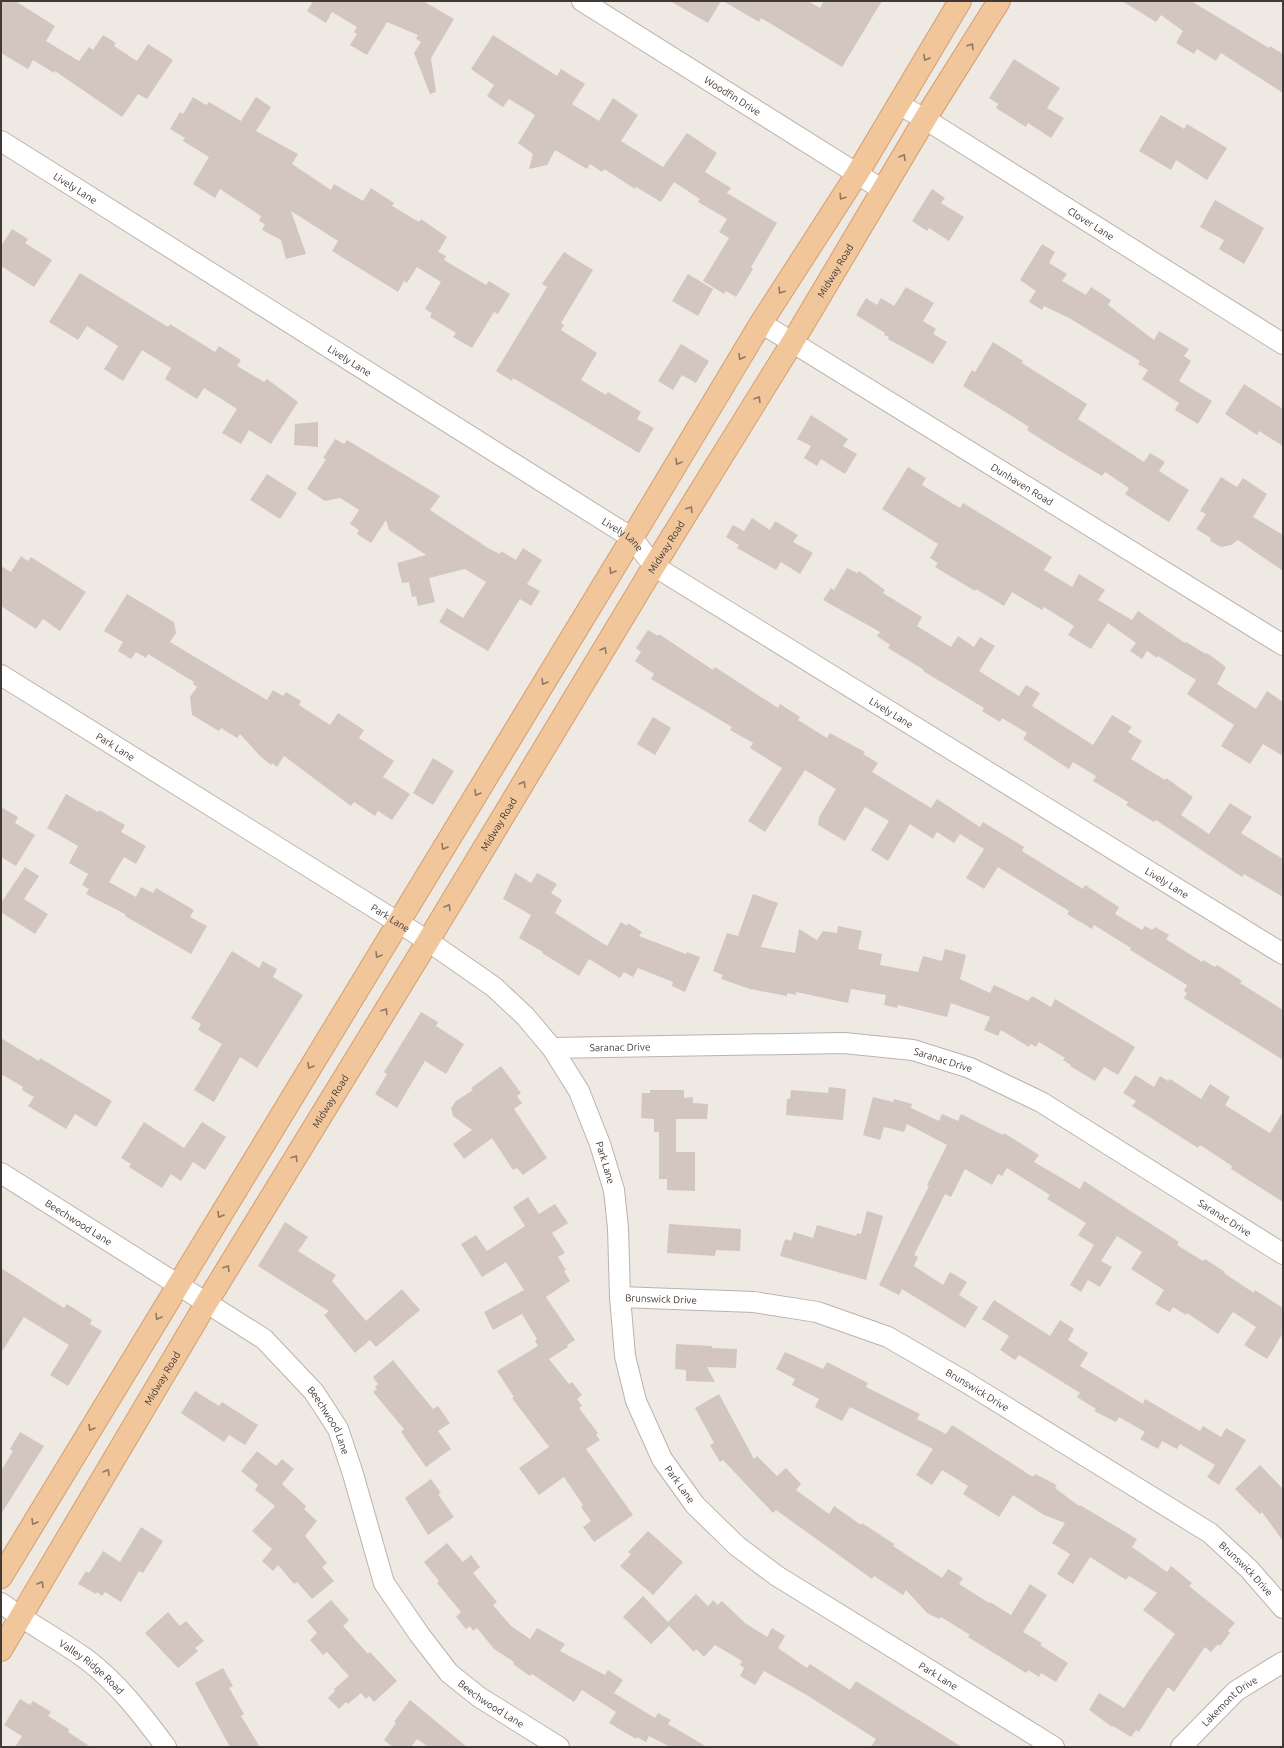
<svg xmlns="http://www.w3.org/2000/svg" width="1284" height="1748" viewBox="0 0 1284 1748" font-family="Ubuntu,sans-serif">
<style>
.building{fill:#d3c6be}
.lines{fill:none;stroke-linecap:round;stroke-linejoin:round}
.minor-casing{stroke:#bdb2ab;stroke-width:22}
.major-casing{stroke:#d49f6e;stroke-width:24}
.minor{stroke:#fff;stroke-width:20}
.major{stroke:#f1c69b;stroke-width:22}
.oneway{stroke:#907863}
.labels{text-anchor:middle;stroke-width:4;stroke-linejoin:round;paint-order:stroke}
.street-label{font-size:10px;fill:#413935;stroke:#fff}
</style>
<rect width="100%" height="100%" fill="#efe9e4"/>
<!-- building -->
<path class="building" d="M1 1H15L55 26 46 41 79 61 89 47 93 50 103 35 116 43 114 46 137 61 148 44 173 60 147 99 138 94 122 117 55 71 54 73 33 60 28 69 1 53Z
M313 1H423L454 19 431 58 436 92 430 94 414 53 421 42 416 39 418 35 387 22 367 55 350 45 357 34 354 32 357 27 332 12 326 23 307 11Z
M670 1H721L708 23Z
M723 1H808L820 8 824 1H882L842 67 761 18 759 22Z
M1122 1H1191L1269 48 1270 46 1283 54V93L1221 53 1216 61 1197 49 1194 54 1176 43 1183 31 1161 15 1156 22Z
M493 35 557 76 561 69 585 84 572 104 599 121 613 98 638 115 621 141 663 167 687 133 717 153 705 172 731 188 727 193 777 223 751 267 753 269 736 297 726 291 724 294 703 281 729 238 719 232 727 219 698 202 700 199 674 182 661 202 636 187 635 189 604 169 602 172 590 164 587 169 555 150 547 165 529 169 533 154 518 143 535 115 509 99 503 107 487 96 494 85 471 69Z
M1014 59 1060 88 1047 108 1064 118 1051 138 1028 123 1026 127 996 108 998 104 989 98Z
M193 97 206 105 209 102 241 121 256 97 271 107 256 131 298 154 292 164 331 190 334 184 363 201 371 188 394 203 392 206 419 222 421 219 447 237 438 252 446 256 444 260 486 285 489 281 510 294 498 314 494 312 472 348 453 337 456 333 430 317 432 313 425 309 441 282 417 267 407 283 404 281 398 292 332 251 338 241 291 211 306 254 286 259 281 240 262 230 265 224 259 221 261 216 220 189 215 198 193 184 209 157 183 141 185 138 170 129 180 112 183 114Z
M1161 115 1184 129 1187 124 1227 148 1207 180 1176 160 1171 170 1139 151Z
M932 189 945 198 941 203 964 217 949 241 929 228 927 231 912 221Z
M1215 200 1264 228 1244 264 1219 249 1224 240 1200 227Z
M12 229 28 239 25 243 52 260 34 287 1 266V246Z
M1042 244 1055 252 1049 263 1067 274 1062 281 1086 295 1091 287 1111 300 1108 305 1154 340 1159 331 1189 349 1184 356 1191 361 1179 381 1212 401 1198 424 1175 410 1179 403 1142 379 1148 370 1138 364 1140 361 1069 318 1044 306 1042 310 1029 302 1036 291 1020 280Z
M564 252 593 270 561 323 564 325 561 330 597 353 581 380 606 395 608 392 641 412 637 419 654 428 639 453 513 378 512 381 496 371 547 287 542 284Z
M80 273 168 327 170 324 215 352 219 346 241 360 237 366 264 382 267 379 298 402 271 444 249 430 241 444 222 433 237 409 204 388 197 399 165 379 171 368 142 350 123 381 104 369 118 346 87 326 78 340 49 322Z
M688 274 713 289 698 316 672 301Z
M906 287 934 303 923 321 936 329 933 334 947 342 933 364 888 339 889 337 884 335 885 333 856 315 866 298 877 305 881 298 894 306Z
M993 342 1023 361 1022 363 1087 404 1078 419 1144 462 1150 453 1165 462 1159 471 1189 490 1169 522 1125 494 1129 488 1105 472 1102 476 1058 450 1027 430 1029 427 1015 418 963 386 972 370 975 372Z
M681 344 709 361 696 383 682 375 673 390 658 381Z
M1244 384 1283 409V446L1259 431 1257 435 1225 414Z
M811 415 848 439 843 446 857 454 845 474 821 459 817 466 804 458 811 446 797 439Z
M318 422V447L294 445 295 424Z
M335 439 344 444 347 440 440 496 430 510 488 548 500 554 501 551 516 560 523 548 542 560 527 584 540 591 531 606 520 599 488 651 439 622 447 608 463 618 486 582 465 569 429 578 435 602 418 606 416 596 412 597 409 582 402 583 397 563 426 555 389 530 386 520 371 543 357 534 359 530 350 524 359 510 340 498 325 501 307 489 326 459 323 458Z
M908 467 926 478 922 485 960 508 963 503 1052 557 1044 570 1072 587 1079 574 1105 590 1098 600 1132 620 1138 611 1185 643 1186 642 1206 654 1207 653 1226 667 1217 684 1256 709 1267 691 1283 702V756L1263 744 1250 764 1221 746 1234 725 1187 694 1196 680 1158 656 1157 658 1147 651 1142 659 1130 651 1136 643 1108 623 1091 649 1068 635 1074 626 1044 607 1042 610 1012 592 1004 606 976 589 975 591 935 567 938 563 930 558 938 544 882 509Z
M267 474 297 493 280 519 250 500Z
M1221 477 1237 487 1243 478 1267 494 1253 517 1283 535V571L1238 540 1231 545 1221 547 1210 541 1211 538 1196 529 1206 514 1200 511Z
M752 518 770 530 775 521 798 535 793 542 813 553 800 574 781 562 776 570 737 548 739 545 726 537 733 525 744 531Z
M21 556 28 561 31 557 86 592 60 631 43 619 36 629 1 606V566L11 572Z
M847 568 857 573 859 571 885 590 883 593 922 617 917 626 951 647 958 636 974 647 980 637 995 646 979 671 1019 696 1026 685 1040 693 1032 706 1093 745 1112 715 1132 727 1128 732 1142 741 1131 759 1165 780 1166 778 1193 797 1181 815 1209 834 1230 803 1252 817 1241 833 1283 859V897L1244 874 1242 877 1156 820 1154 822 1126 805 1128 802 1093 781 1096 776 1073 762 1069 769 1049 756 1023 739 1027 733 1002 718 1000 722 982 711 984 708 923 671 924 670 888 648 890 645 877 636 880 632 823 600 831 588 834 590Z
M127 594 174 622 176 633 170 642 267 700 273 690 283 696 286 692 301 701 299 705 330 725 338 713 364 730 359 738 394 761 383 777 410 794 392 820 378 811 375 816 354 802 351 806 284 756 277 767 272 763 271 765 260 756 240 734 237 738 221 728 219 731 192 715 190 697 197 687 193 684 194 682 148 654 146 658 136 652 131 659 118 651 123 642 104 631Z
M648 630 658 636 659 634 713 670 715 667 778 708 780 704 800 717 798 720 827 738 830 733 865 752 863 754 878 763 872 772 931 808 937 799 980 827 983 822 1024 847 1022 851 1083 889 1085 885 1119 907 1115 914 1142 930 1145 926 1152 930 1155 927 1169 935 1166 939 1202 962 1203 960 1215 967 1217 965 1242 981 1240 983 1283 1010V1060L1184 998 1187 993 1184 991 1187 985 1130 950 1131 948 1094 925 1092 929 1067 914 1069 911 998 867 984 889 966 878 984 849 960 834 954 843 937 832 933 839 910 824 888 861 871 850 889 821 865 807 845 841 818 825 819 817 836 789 805 770 765 832 748 821 782 768 750 748 753 743 730 730 732 727 651 679 654 674 635 661 641 652 636 648Z
M653 717 671 728 655 755 637 744Z
M433 758 454 771 433 805 413 793Z
M66 794 98 812 99 810 125 825 121 832 146 846 136 864 124 857 109 882 136 897 141 887 153 893 156 888 194 910 190 917 207 926 191 954 125 916V914L86 894 89 889 82 885 88 874 69 863 78 846 47 828Z
M1 807 18 817 15 823 35 835 16 866 1 857Z
M25 867 39 876 24 899 48 914 35 934 1 912V903Z
M515 873 531 883 537 873 557 884 551 893 562 900 555 913 607 946 621 922 627 926 628 923 642 932 639 936 686 954 687 952 700 957 685 992 672 986 673 982 638 968 633 977 624 972 620 978 589 959 579 976 542 953 543 952 519 938 531 915 503 899Z
M753 894 778 903 761 947 795 953 799 929 817 940 823 931 837 933 838 926 862 931 858 949 882 954 880 965 918 972 923 956 942 961 945 949 966 955 960 979 990 993 994 985 1028 1001 1032 996 1051 1007 1055 999 1135 1047 1118 1075 1104 1067 1095 1081 1070 1066 1071 1065 1063 1060 1065 1058 1039 1042 1036 1047 1031 1044 1029 1047 1001 1030 998 1036 984 1030 990 1017 951 1003 947 1017 898 1005 897 1008 884 1005 886 995 851 989 848 1003 796 992V995L787 993V996L750 989 721 979 723 975 713 971 727 933 738 936Z
M232 951 259 968 263 961 277 969 273 977 303 995 257 1068 240 1057 214 1102 194 1090 222 1044 198 1030 201 1024 191 1018Z
M421 1012 438 1022 436 1026 464 1044 446 1074 425 1061 397 1108 375 1094 387 1074 384 1072Z
M1 1038 39 1061 40 1058 112 1101 96 1127 75 1114 66 1129 28 1106 34 1097 22 1090 23 1087 1 1074Z
M501 1066 521 1093 517 1096 522 1103 514 1109 547 1158 523 1175 517 1168 513 1170 492 1138 464 1159 453 1144 472 1130 453 1116 451 1108 456 1101 473 1090 471 1088Z
M1135 1075 1154 1087 1160 1076 1168 1081 1170 1079 1201 1099 1210 1084 1230 1097 1225 1105 1270 1133 1283 1112V1202L1231 1169 1232 1166 1200 1145 1198 1148 1132 1106 1136 1101 1123 1093Z
M829 1087 846 1089 843 1120 786 1115 787 1099H790L791 1090 828 1093Z
M650 1090H684V1098L693 1097V1103L708 1104 707 1119H676V1152H695V1191L667 1190V1179H659V1132H654V1119L641 1118 642 1093H650Z
M873 1097 893 1102 894 1099 912 1104 911 1108 939 1121 942 1114 958 1121 961 1114 1003 1135 1004 1133 1039 1155 1034 1162 1080 1189 1084 1181 1179 1242 1177 1245 1203 1261 1205 1259 1225 1272 1224 1273 1254 1293 1255 1290 1283 1308V1333L1267 1359 1244 1345 1256 1327 1233 1312 1218 1334 1187 1313 1186 1315 1173 1307 1170 1312 1155 1304 1164 1290 1131 1269 1142 1252 1117 1236 1101 1261 1112 1267 1100 1287 1088 1280 1081 1292 1070 1285 1094 1245 1078 1235 1086 1223 1047 1199 1050 1195 1007 1168 1002 1176 998 1174 992 1185 965 1169 951 1197 945 1194 914 1255 918 1257 914 1266 943 1285 950 1272 967 1282 959 1295 978 1307 965 1328 902 1289 899 1295 879 1285 929 1186 927 1185 947 1145 907 1124 904 1132 884 1127 880 1140 863 1135Z
M144 1122 184 1148 202 1122 226 1137 205 1170 193 1162 181 1181 171 1174 162 1188 129 1167 131 1164 121 1158Z
M528 1197 539 1214 555 1204 568 1223 552 1233 565 1253 558 1257 566 1270 564 1271 570 1281 546 1297 575 1340 567 1345 568 1347 549 1359 569 1384 572 1382 582 1395 577 1399 582 1406 579 1408 598 1433 596 1435 600 1440 586 1449 633 1515 594 1542 583 1527 591 1521 581 1507 583 1505 564 1477 539 1495 519 1468 549 1447 512 1398 514 1397 497 1371 538 1346 535 1341 537 1339 522 1314 493 1330 484 1312 524 1290 506 1262 482 1277 461 1244 476 1235 487 1251 525 1226 513 1207Z
M867 1211 883 1216 866 1280 780 1256 785 1239 791 1241 794 1232 813 1238 817 1225 856 1236 857 1233 861 1234Z
M285 1222 308 1237 298 1251 336 1275 332 1281 366 1321 402 1289 420 1310 376 1347 370 1340 355 1353 324 1315 329 1311 258 1266Z
M669 1224 741 1229 740 1251 716 1250 715 1256 667 1253Z
M1 1268 64 1308 67 1304 92 1320 90 1324 102 1331 68 1386 50 1375 69 1345 24 1317 1 1353Z
M994 1300 1050 1336 1060 1320 1074 1329 1068 1340 1088 1353 1080 1366 1143 1404 1145 1399 1200 1431 1203 1426 1221 1437 1226 1428 1246 1440 1219 1485 1207 1477 1215 1465 1180 1444 1177 1449 1162 1441 1158 1449 1140 1439 1145 1432 1119 1417 1116 1422 1094 1411 1096 1409 1077 1397 1080 1393 1019 1355 1015 1360 1000 1350 1009 1336 982 1319Z
M676 1344 712 1346V1348L737 1349 736 1368 707 1367 715 1382 686 1381V1370L675 1369Z
M785 1352 823 1369 827 1362 868 1383 866 1387 920 1414 917 1419 946 1434 952 1425 1033 1477 1035 1474 1057 1485 1055 1488 1079 1506 1080 1505 1137 1539 1132 1547 1167 1572 1171 1566 1192 1583 1189 1586 1235 1623 1228 1631 1230 1633 1220 1646 1218 1644 1211 1652 1205 1647 1174 1692 1168 1687 1139 1732 1136 1730 1131 1737 1113 1726 1112 1727 1089 1710 1099 1693 1124 1708 1147 1673 1175 1634 1143 1610 1157 1593 1129 1576 1126 1580 1090 1557 1073 1584 1057 1574 1070 1554 1052 1543 1065 1523 1044 1515 1013 1495 999 1517 963 1494 968 1486 942 1470 932 1485 916 1475 933 1449 850 1407 842 1421 815 1407 819 1399 792 1385 795 1379 776 1369Z
M393 1360 433 1409 438 1406 450 1423 438 1431 451 1449 426 1467 401 1432 404 1429 373 1392 377 1389 375 1387 378 1384 373 1377Z
M195 1391 219 1406 222 1402 258 1425 245 1445 229 1435 224 1442 181 1413Z
M719 1394 754 1459 757 1456 777 1476 786 1468 801 1484 796 1490 829 1514 834 1506 861 1525 862 1523 894 1544 893 1546 942 1578 948 1569 963 1578 959 1584 989 1603 990 1602 1011 1615 1030 1584 1047 1595 1023 1632 1042 1643 1040 1645 1068 1663 1056 1682 1041 1673 1039 1677 1028 1670 1026 1673 968 1637 970 1635 941 1617 939 1619 927 1613 906 1590 903 1595 874 1576 872 1579 776 1510 773 1513 723 1460 720 1462 710 1445 714 1443 695 1408Z
M20 1432 44 1446 1 1514V1471L13 1451 10 1449Z
M257 1451 276 1466 282 1459 294 1469 282 1484 306 1506 304 1509 317 1521 305 1536 327 1563 322 1567 334 1581 312 1599 297 1582 294 1584 278 1565 273 1571 262 1561 272 1549 252 1531 275 1506 255 1490 258 1485 241 1471Z
M1260 1465 1283 1489V1541L1262 1512 1260 1514 1235 1489Z
M431 1479 441 1493 438 1494 454 1517 428 1535 405 1498Z
M141 1527 163 1541 143 1573 139 1571 121 1602 105 1592 102 1596 97 1592 96 1594 78 1584 86 1571 89 1573 103 1551 120 1562Z
M648 1531 683 1562 653 1595 620 1566 631 1554 628 1552Z
M447 1543 463 1562 471 1555 480 1567 473 1573 497 1602 493 1605 511 1626 530 1639 537 1628 565 1644 560 1651 605 1675 608 1670 623 1680 614 1693 655 1718 658 1713 671 1720 668 1724 707 1747H670L649 1736 646 1742 637 1737 636 1739 609 1723 616 1712 582 1690 574 1702 532 1674 530 1676 513 1664 514 1662 494 1649 477 1628 473 1631 470 1626 466 1629 456 1617 461 1612 437 1583 439 1581 424 1562Z
M696 1594 708 1606 713 1600 718 1605 722 1601 745 1623 767 1637 772 1628 785 1636 778 1648 807 1668 810 1664 850 1690 856 1681 962 1747H871L876 1739 805 1694 764 1671 755 1685 740 1676 744 1668 740 1665 742 1661 715 1645 704 1657 696 1649 694 1652 669 1626 651 1644 623 1617 643 1596 668 1622Z
M331 1600 349 1620 343 1626 368 1654 370 1652 397 1681 374 1702 369 1696 366 1699 361 1693 348 1704 346 1702 339 1709 328 1698 335 1691 334 1689 349 1676 327 1652 323 1655 310 1640 317 1633 307 1621Z
M168 1612 180 1626 186 1621 204 1641 195 1648 198 1651 178 1668 145 1633Z
M223 1668 233 1686 229 1688 244 1714 241 1716 260 1747H230L195 1683Z
M20 1699 30 1705 33 1701 51 1712 48 1716 69 1729 68 1732 91 1747H15L22 1736 4 1725Z
M410 1700 467 1747H428L417 1739 411 1747H393L384 1740 396 1723 394 1722Z"/>
<g class="lines">
<defs>
<g id="minor">
<path id="s1" d="M582 1 883 190"/>
<path id="s2" d="M898 104 925 119 1283 344"/>
<path id="s3" d="M1 141 632 538 654 566 1283 954"/>
<path id="s4" d="M761 323 1283 645"/>
<path id="s5" d="M1 675 428 941 494 987 525 1016 552 1048 579 1091 600 1144 614 1190 618 1228 620 1297 625 1356 636 1401 662 1459 695 1505 737 1546 777 1576 1054 1747"/>
<path id="s6" d="M552 1048 844 1043 913 1050 970 1068 1041 1102 1283 1254"/>
<path id="s7" d="M1 1173 264 1339 314 1392 338 1429 353 1474 384 1583 419 1634 449 1673 479 1697 559 1747"/>
<path id="s8" d="M620 1297 754 1302 817 1312 888 1337 964 1381 1210 1533 1249 1569 1283 1608"/>
<path id="s9" d="M1 1603C28 1623 58 1639 86 1659 117 1682 143 1716 166 1747"/>
<path id="s10" d="M1181 1747 1236 1691 1283 1662"/>
</g>
<g id="major">
<path d="M1 1577 632 538 761 323 857 174 960 1"/>
<path id="s11" d="M1 1650 207 1302 428 941 654 566 792 343 925 119 999 1"/>
</g>
</defs>
<!-- minor casing -->
<use href="#minor" class="minor-casing"/>
<!-- major casing -->
<use href="#major" class="major-casing"/>
<!-- minor -->
<use href="#minor" class="minor"/>
<!-- major -->
<use href="#major" class="major"/>
</g>
<!-- one-way arrows -->
<defs><path id="oneway-chevron" d="M-2-3.5L2.5 0L-2 3.5" fill="none" stroke-width="1.6" stroke-linecap="round" stroke-linejoin="round"/></defs>
<g class="oneway">
<use href="#oneway-chevron" transform="translate(971 46) rotate(-58)"/>
<use href="#oneway-chevron" transform="translate(926 58) rotate(121)"/>
<use href="#oneway-chevron" transform="translate(903 157) rotate(-59)"/>
<use href="#oneway-chevron" transform="translate(842 197) rotate(123)"/>
<use href="#oneway-chevron" transform="translate(781 291) rotate(123)"/>
<use href="#oneway-chevron" transform="translate(741 357) rotate(121)"/>
<use href="#oneway-chevron" transform="translate(758 399) rotate(-58)"/>
<use href="#oneway-chevron" transform="translate(678 462) rotate(121)"/>
<use href="#oneway-chevron" transform="translate(690 509) rotate(-58)"/>
<use href="#oneway-chevron" transform="translate(612 571) rotate(121)"/>
<use href="#oneway-chevron" transform="translate(604 650) rotate(-59)"/>
<use href="#oneway-chevron" transform="translate(544 682) rotate(121)"/>
<use href="#oneway-chevron" transform="translate(523 784) rotate(-59)"/>
<use href="#oneway-chevron" transform="translate(477 793) rotate(121)"/>
<use href="#oneway-chevron" transform="translate(444 847) rotate(121)"/>
<use href="#oneway-chevron" transform="translate(448 907) rotate(-59)"/>
<use href="#oneway-chevron" transform="translate(378 955) rotate(121)"/>
<use href="#oneway-chevron" transform="translate(385 1011) rotate(-58)"/>
<use href="#oneway-chevron" transform="translate(310 1066) rotate(121)"/>
<use href="#oneway-chevron" transform="translate(295 1158) rotate(-58)"/>
<use href="#oneway-chevron" transform="translate(220 1215) rotate(121)"/>
<use href="#oneway-chevron" transform="translate(227 1268) rotate(-58)"/>
<use href="#oneway-chevron" transform="translate(158 1317) rotate(121)"/>
<use href="#oneway-chevron" transform="translate(91 1428) rotate(121)"/>
<use href="#oneway-chevron" transform="translate(107 1472) rotate(-60)"/>
<use href="#oneway-chevron" transform="translate(34 1522) rotate(121)"/>
<use href="#oneway-chevron" transform="translate(41 1584) rotate(-60)"/>
</g>
<g class="labels">
<!-- street labels -->
<g class="street-label">
<text dy="4" stroke="none"><textPath href="#s1" startOffset="178">Woodfin Drive</textPath></text>
<text dy="4" stroke="none"><textPath href="#s3" startOffset="88">Lively Lane</textPath></text>
<text dy="4" stroke="none"><textPath href="#s2" startOffset="227">Clover Lane</textPath></text>
<text dy="4" stroke="none"><textPath href="#s11" startOffset="1612">Midway Road</textPath></text>
<text dy="4" stroke="none"><textPath href="#s3" startOffset="412">Lively Lane</textPath></text>
<text dy="4" stroke="none"><textPath href="#s4" startOffset="307">Dunhaven Road</textPath></text>
<text dy="4" stroke="none"><textPath href="#s3" startOffset="736">Lively Lane</textPath></text>
<text dy="4" stroke="none"><textPath href="#s11" startOffset="1288">Midway Road</textPath></text>
<text dy="4" stroke="none"><textPath href="#s3" startOffset="1060">Lively Lane</textPath></text>
<text dy="4" stroke="none"><textPath href="#s5" startOffset="135">Park Lane</textPath></text>
<text dy="4" stroke="none"><textPath href="#s11" startOffset="964">Midway Road</textPath></text>
<text dy="4" stroke="none"><textPath href="#s3" startOffset="1384">Lively Lane</textPath></text>
<text dy="4" stroke="none"><textPath href="#s5" startOffset="459">Park Lane</textPath></text>
<text dy="4" stroke="none"><textPath href="#s6" startOffset="68">Saranac Drive</textPath></text>
<text dy="4" stroke="none"><textPath href="#s6" startOffset="393">Saranac Drive</textPath></text>
<text dy="4" stroke="none"><textPath href="#s11" startOffset="640">Midway Road</textPath></text>
<text dy="4" stroke="none"><textPath href="#s5" startOffset="795">Park Lane</textPath></text>
<text dy="4" stroke="none"><textPath href="#s6" startOffset="717">Saranac Drive</textPath></text>
<text dy="4" stroke="none"><textPath href="#s7" startOffset="92">Beechwood Lane</textPath></text>
<text dy="4" stroke="none"><textPath href="#s8" startOffset="41">Brunswick Drive</textPath></text>
<text dy="4" stroke="none"><textPath href="#s11" startOffset="316">Midway Road</textPath></text>
<text dy="4" stroke="none"><textPath href="#s8" startOffset="377">Brunswick Drive</textPath></text>
<text dy="4" stroke="none"><textPath href="#s7" startOffset="416">Beechwood Lane</textPath></text>
<text dy="4" stroke="none"><textPath href="#s5" startOffset="1131">Park Lane</textPath></text>
<text dy="4" stroke="none"><textPath href="#s8" startOffset="701">Brunswick Drive</textPath></text>
<text dy="4" stroke="none"><textPath href="#s9" startOffset="111">Valley Ridge Road</textPath></text>
<text dy="4" stroke="none"><textPath href="#s5" startOffset="1455">Park Lane</textPath></text>
<text dy="4" stroke="none"><textPath href="#s10" startOffset="67">Lakemont Drive</textPath></text>
<text dy="4" stroke="none"><textPath href="#s7" startOffset="752">Beechwood Lane</textPath></text>
</g>
</g>
<!-- border -->
<rect width="1284" height="1748" fill="none" stroke="#413935" stroke-width="4"/>
</svg>
